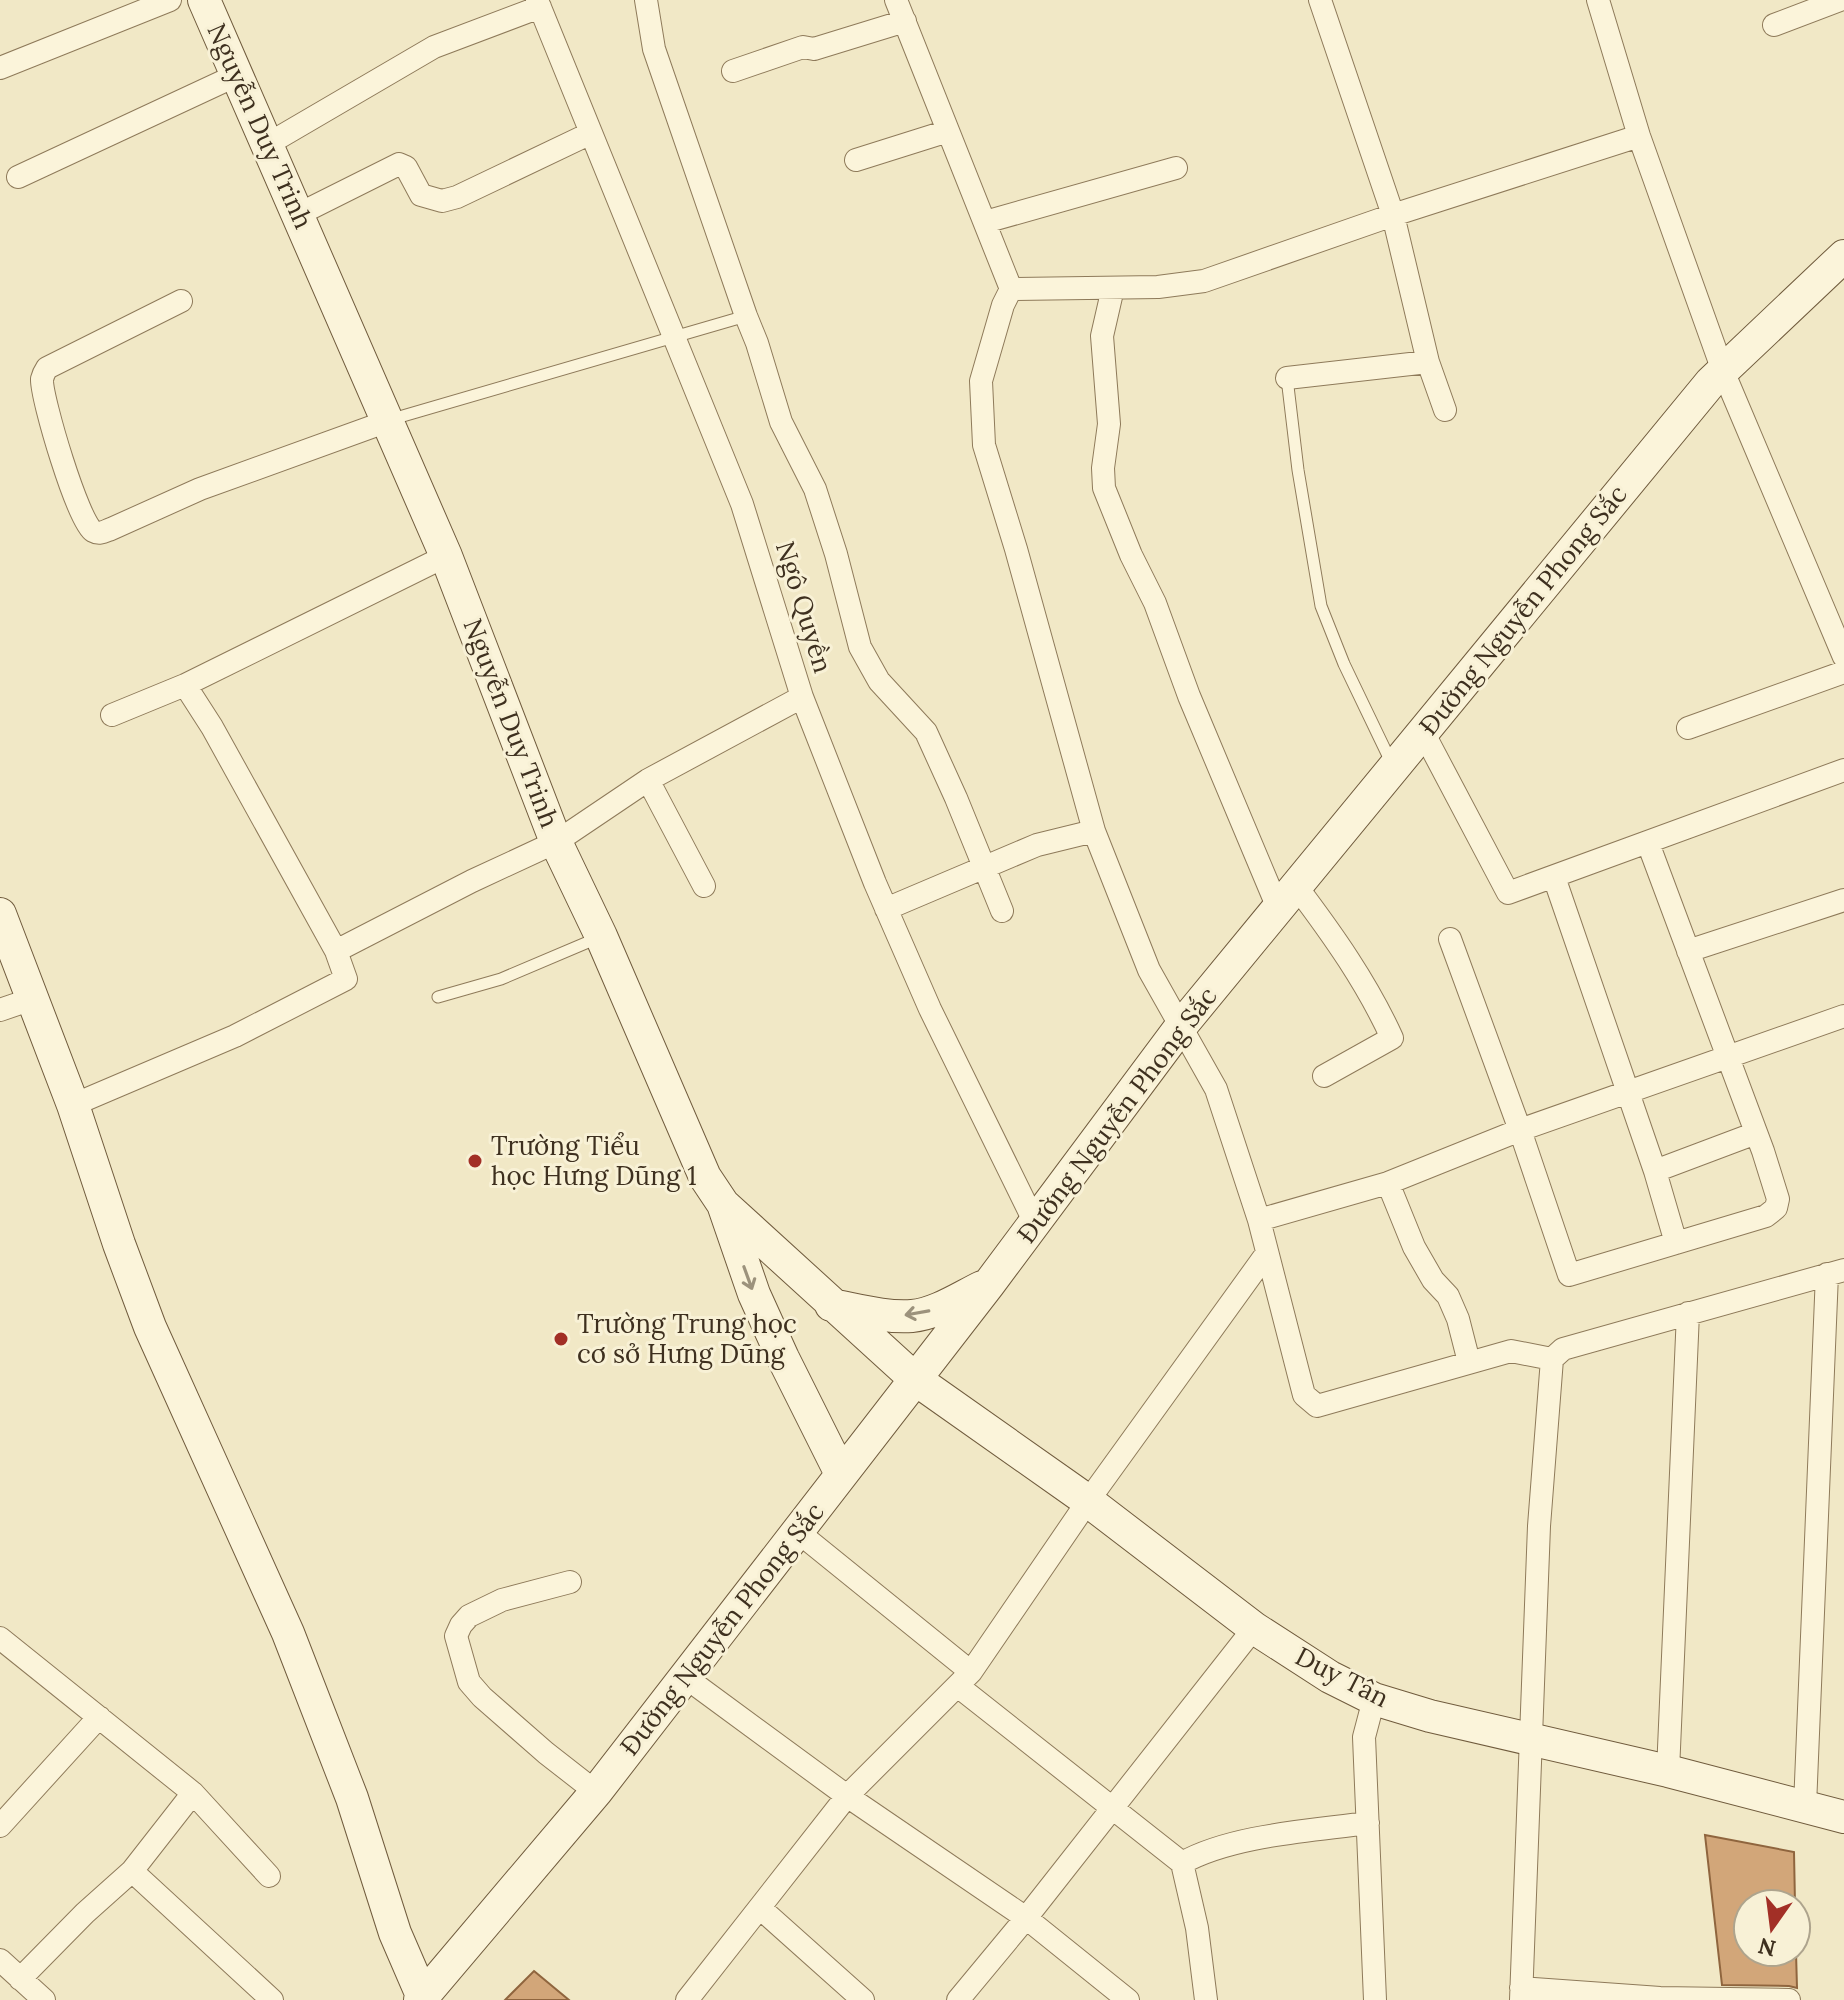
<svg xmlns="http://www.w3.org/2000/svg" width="1844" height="2000" viewBox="0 0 1844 2000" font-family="Lora,serif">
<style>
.building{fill:#d2a679;stroke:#8f653e;stroke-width:2}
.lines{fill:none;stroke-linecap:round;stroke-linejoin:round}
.lane-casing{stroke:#8e7a5a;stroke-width:13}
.street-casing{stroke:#8e7a5a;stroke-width:24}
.secondary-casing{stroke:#705b3d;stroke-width:34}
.lane{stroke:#fbf4da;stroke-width:11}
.street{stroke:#fbf4da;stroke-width:22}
.secondary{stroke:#fbf4da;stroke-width:32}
.oneway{stroke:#9c927c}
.poi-dot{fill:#a22f26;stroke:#f8f1d6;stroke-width:3}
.labels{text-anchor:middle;stroke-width:6;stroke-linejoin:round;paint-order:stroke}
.street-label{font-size:26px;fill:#3e301f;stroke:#f8f1d6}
.poi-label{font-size:26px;fill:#3e301f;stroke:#f8f1d6;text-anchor:start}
</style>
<rect width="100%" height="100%" fill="#f1e8c6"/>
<!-- building -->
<path class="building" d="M1705 1835 1794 1852 1795 1904H1748V1952H1796L1797 1988 1789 1986 1722 1985Z
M534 1971 569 2000H505Z"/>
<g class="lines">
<defs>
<path id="lane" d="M1287 378 1298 470 1321 606 1344 664 1392 764
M389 420 746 316
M438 997 501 979 600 937"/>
<path id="street" d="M537 0 742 504 802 697 875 883 930 1009 1035 1223
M646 0 654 49 746 316 757 343 781 422 815 489 836 554 860 647 879 681 926 732 956 798 1002 911
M896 0 1011 289 1003 305 981 381 984 445 1016 549 1094 831 1149 970 1216 1089 1259 1220 1304 1395 1317 1406 1511 1351 1552 1359
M1320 0 1393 215 1428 362 1445 410
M1598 0 1639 136 1723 371 1844 657
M1774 25 1840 0
M0 68 170 0
M733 71 803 47 814 49 905 21
M268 144 434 47 540 7
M856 160 948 131
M18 177 237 75
M299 214 399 164 406 167 421 195 442 201 457 197 591 133
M985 222 1176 168
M1113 288 1102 336 1109 424 1103 468 1104 488 1131 555 1155 603 1189 696 1278 908
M1011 289 1158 287 1204 281 1393 215 1639 136
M181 301 47 368C45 371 43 375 42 379 41 398 79 524 93 531 100 535 105 531 111 529L200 489 388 421
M1287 378 1428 362
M112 715 185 685 446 556
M1688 728 1844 672
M1423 732 1508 893 1844 770
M648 780 704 886
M1554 877 1655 1171 1676 1243
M1296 886C1333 935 1367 983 1392 1038L1324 1076
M886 909 1037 845 1094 831
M1450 939 1520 1130 1569 1275 1766 1216 1776 1208 1778 1199 1763 1151 1648 843
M336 951 472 881 556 842 648 780 802 697
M1688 951 1844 900
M0 1010 32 999
M73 1105 235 1036 346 979 336 951 212 727 185 685
M1655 1171 1756 1133
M1388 1183 1414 1247 1433 1280 1448 1296 1458 1319 1469 1362
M1259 1220 1388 1183 1520 1130 1844 1016
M798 1532 971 1672
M570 1582 502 1600 469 1616 461 1625 456 1636 469 1682 482 1697 546 1753 596 1792
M0 1638 193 1793 269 1876
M685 1677 847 1796 1026 1918 1128 2000
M959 1687 1182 1863 1197 1928 1206 2000
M1374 1699 1364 1737 1375 2000
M1668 1771 1688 1313
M193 1793 132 1871 272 2000
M1805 1806 1827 1274
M0 1826 99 1717
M1182 1863C1232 1835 1310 1831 1368 1823
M760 1908 863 2000
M0 1960 44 2000
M20 1979 85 1913 132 1871
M1521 1988 1660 1998 1789 2000
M687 2000 847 1796 971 1672 1088 1501 1267 1253
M958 2000 1026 1918 1254 1628
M1521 2000 1539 1526 1552 1359 1563 1349 1844 1270"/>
<path id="secondary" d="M204 0 446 556 556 842 601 936 705 1177 723 1204 915 1379 1088 1501 1254 1628 1330 1677 1374 1699 1430 1716 1668 1771 1844 1817
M0 914 73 1105 119 1244 150 1327 288 1633 352 1798 395 1933 424 2000
M724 1207 754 1294 783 1358 841 1474
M831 1305C858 1310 886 1318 912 1316 936 1314 961 1297 982 1287
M420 2000 596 1792 989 1284 1182 1025 1711 382 1844 256"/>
</defs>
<!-- lane casing -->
<use href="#lane" class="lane-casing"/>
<!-- street casing -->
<use href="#street" class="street-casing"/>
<!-- secondary casing -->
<use href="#secondary" class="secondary-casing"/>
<!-- lane -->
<use href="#lane" class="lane"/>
<!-- street -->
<use href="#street" class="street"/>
<!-- secondary -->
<use href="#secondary" class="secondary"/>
</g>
<!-- one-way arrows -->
<defs><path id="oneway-shaft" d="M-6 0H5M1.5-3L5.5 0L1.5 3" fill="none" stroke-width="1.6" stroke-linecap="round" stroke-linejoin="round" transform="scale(2)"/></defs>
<g class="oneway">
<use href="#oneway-shaft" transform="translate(748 1278) rotate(70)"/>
<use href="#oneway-shaft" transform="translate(917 1313) rotate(170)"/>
</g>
<!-- markers -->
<g class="poi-dot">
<circle cx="475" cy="1161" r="8"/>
<circle cx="561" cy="1339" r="8"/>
</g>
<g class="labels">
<!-- street labels -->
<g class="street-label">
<text transform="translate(260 126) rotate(66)" y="9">Nguyễn Duy Trinh</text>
<text transform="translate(804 607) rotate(73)" y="9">Ngô Quyền</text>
<text transform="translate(1523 610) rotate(-51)" y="9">Đường Nguyễn Phong Sắc</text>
<text transform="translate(511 723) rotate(69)" y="9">Nguyễn Duy Trinh</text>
<text transform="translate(1117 1115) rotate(-53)" y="9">Đường Nguyễn Phong Sắc</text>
<text transform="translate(722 1629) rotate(-52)" y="9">Đường Nguyễn Phong Sắc</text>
<text transform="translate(1342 1677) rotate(27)" y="9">Duy Tân</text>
</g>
<!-- poi labels -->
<g class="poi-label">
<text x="491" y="1155">Trường Tiểu<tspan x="491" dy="30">học Hưng Dũng 1</tspan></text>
<text x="577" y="1333">Trường Trung học<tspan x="577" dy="30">cơ sở Hưng Dũng</tspan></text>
</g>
</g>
<!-- north arrow -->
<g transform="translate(1772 1928) rotate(194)"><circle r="38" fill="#f8f1d6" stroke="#aea48d" stroke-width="2"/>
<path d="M0-6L14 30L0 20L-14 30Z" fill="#a22f26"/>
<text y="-12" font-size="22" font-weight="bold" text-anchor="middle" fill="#3e301f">N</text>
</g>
</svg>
